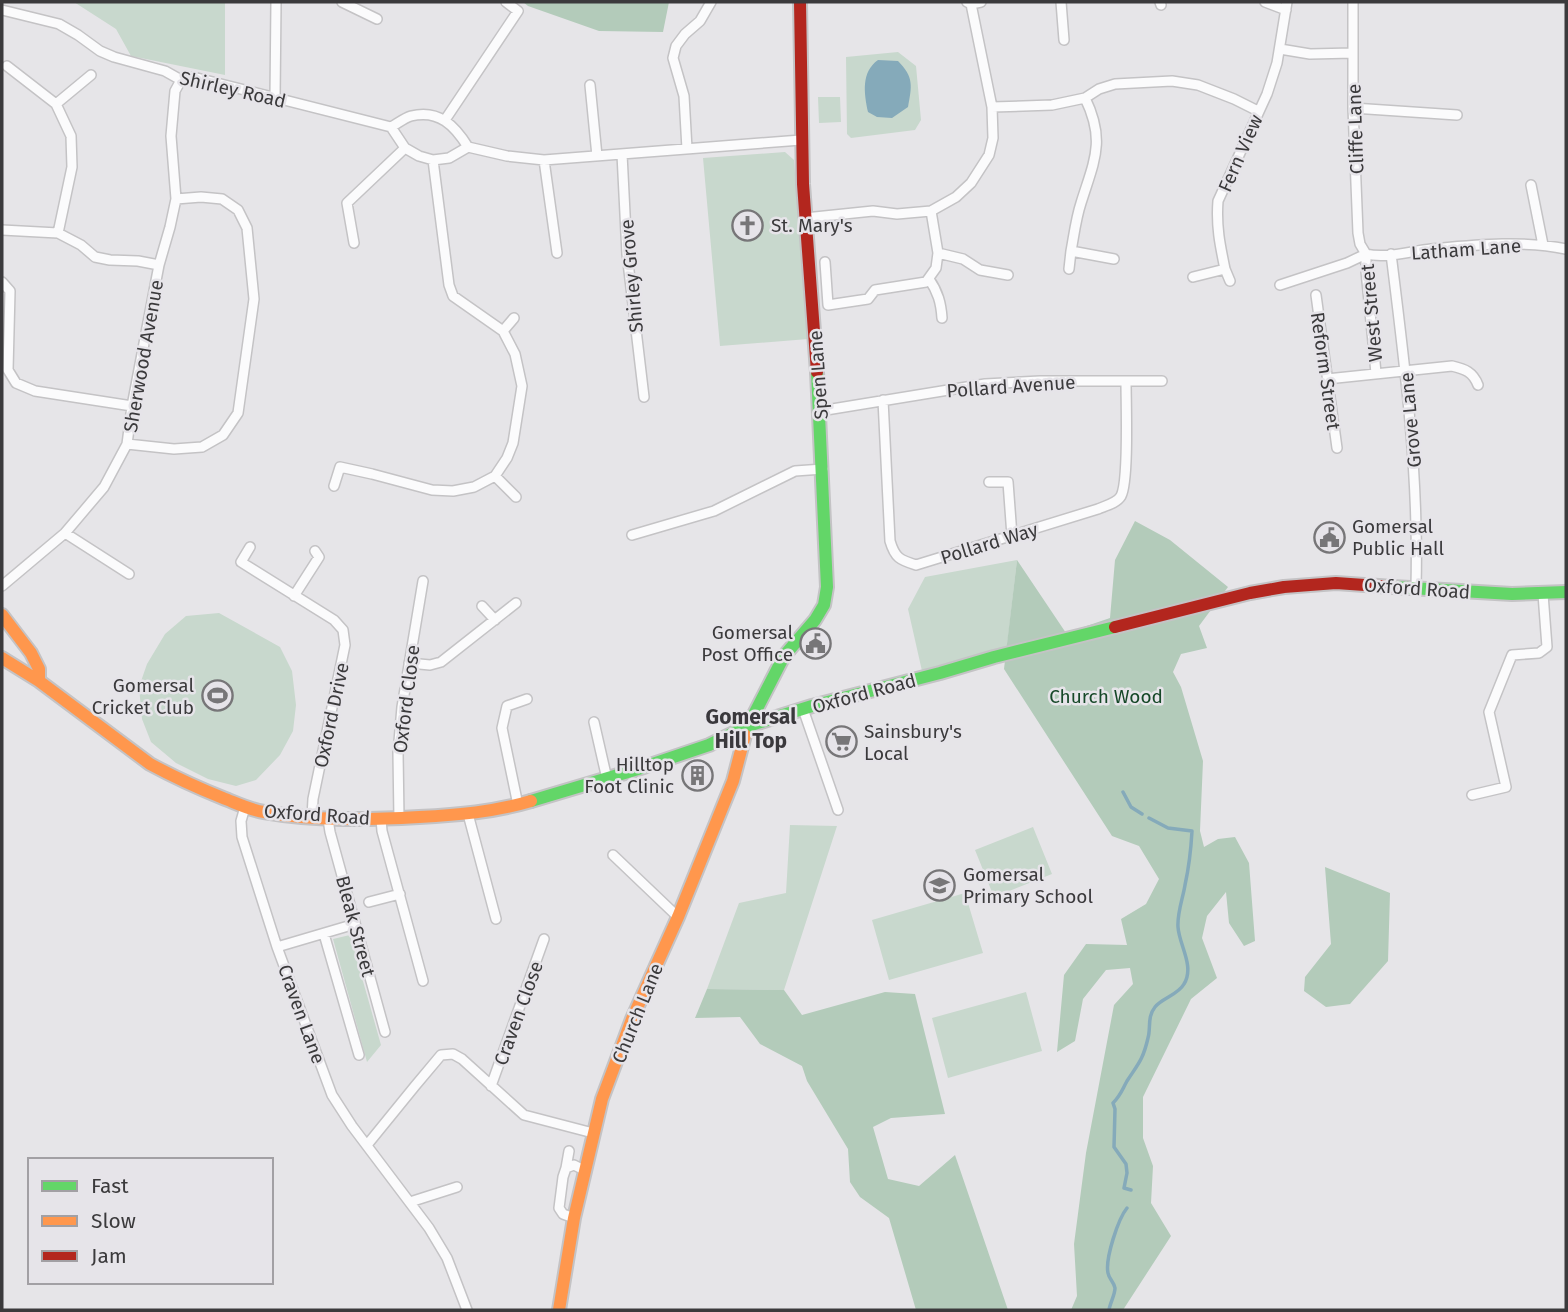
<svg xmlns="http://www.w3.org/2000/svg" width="1568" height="1312" viewBox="0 0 1568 1312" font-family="'Fira Sans',sans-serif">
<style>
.green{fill:#c8d8cd}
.forest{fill:#b3cbba}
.water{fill:#85aaba}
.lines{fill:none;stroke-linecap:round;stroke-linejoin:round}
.stream{stroke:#85aaba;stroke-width:3.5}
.street-casing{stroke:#c4c3c5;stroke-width:12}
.fast-casing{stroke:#c4c3c5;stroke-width:16}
.slow-casing{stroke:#c4c3c5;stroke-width:16}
.jam-casing{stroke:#c4c3c5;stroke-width:16}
.street{stroke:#fbfbfc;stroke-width:9}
.fast{stroke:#63d668;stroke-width:12}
.slow{stroke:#ff974d;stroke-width:12}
.jam{stroke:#b3261e;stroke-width:12}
.labels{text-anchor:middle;stroke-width:5;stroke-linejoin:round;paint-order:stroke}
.street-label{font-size:19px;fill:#3b3a3c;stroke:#e6e4e9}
.poi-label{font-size:19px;fill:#3b3a3c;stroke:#e6e4e9;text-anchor:start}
.park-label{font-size:19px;fill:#164828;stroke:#e6e4e9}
.neighbourhood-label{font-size:21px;font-weight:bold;fill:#3a383c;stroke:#e6e4e9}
</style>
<rect width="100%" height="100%" fill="#e6e5e8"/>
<!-- green -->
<path class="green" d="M74 2H225V75L131 56 116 29Z
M898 52 916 66 921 120 915 130 851 138 847 134 846 57Z
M818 97H840L841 122 819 123Z
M785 152 794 160 808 339 720 346 703 158Z
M1017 560 1007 646 922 671 908 609 925 577Z
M219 613 280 647 292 671 296 705 293 731 280 755 256 780 236 786 208 779 176 763 151 742 142 719 139 687 147 664 165 634 186 616Z
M790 825 837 826 784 990 707 989 739 903 786 893Z
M1033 827 1052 874 994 897 975 850Z
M965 893 983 953 889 980 872 920Z
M350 935 381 1045 367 1062 333 939Z
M1026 992 1042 1051 948 1078 932 1018Z"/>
<!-- forest -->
<path class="forest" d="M523 2H669L663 32 599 31 528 6Z
M1135 521 1170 540 1228 587 1199 626 1207 648 1181 654 1173 672 1181 687 1203 761 1200 831 1204 847 1218 839 1235 837 1249 863 1255 941 1244 946 1229 923 1226 892 1207 916 1202 938 1217 978 1191 999 1143 1097V1138L1153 1166 1151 1203 1171 1236 1123 1310H1071L1077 1296 1074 1244 1086 1153 1114 1005 1133 984 1130 968 1106 970 1083 999 1075 1041 1057 1052 1064 975 1086 944 1127 945 1121 919 1146 904 1159 879 1139 846 1112 836 1004 669 1017 560 1066 633 1110 618 1115 560Z
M1325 867 1390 893 1388 961 1350 1004 1326 1007 1304 991 1305 977 1331 944Z
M707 989 784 990 802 1015 885 992 915 994 945 1114 891 1118 873 1127 888 1179 919 1186 955 1155 1008 1310H916L889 1218 860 1197 850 1182 848 1149 807 1081 802 1066 760 1044 740 1017 695 1018Z"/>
<!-- water -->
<path class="water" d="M878 60 898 61C914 77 912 86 908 107L892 118 877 117 868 112C864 93 861 72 878 60Z"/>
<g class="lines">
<!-- stream -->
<path class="stream" d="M1123 792 1131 807 1142 814
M1131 1190 1124 1188 1127 1173 1126 1164 1114 1147 1115 1109 1113 1103C1121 1095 1122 1090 1127 1081 1138 1064 1143 1060 1148 1038 1151 1028 1147 1017 1155 1007 1162 998 1178 995 1184 984 1195 966 1179 945 1178 927 1177 913 1183 898 1185 885 1189 867 1191 849 1192 831L1168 828 1149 818
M1109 1310C1110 1303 1115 1295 1115 1288 1114 1282 1109 1279 1108 1273 1105 1259 1118 1219 1127 1208"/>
<defs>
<path id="street" d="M342 2 377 19
M1061 2 1064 40
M1160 2 1161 5
M1265 2 1286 10
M1353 2V108L1358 233 1360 244 1366 254
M971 4 981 2
M2 10 59 24 78 35 100 51 114 57 165 71 181 80 193 77 391 127 405 148 419 156 433 160 449 158 468 147 507 156 544 160 801 140
M1280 49 1310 54 1353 53
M7 66 56 104
M590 85 597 156
M275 98 276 2
M1085 98C1106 141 1094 161 1081 203 1076 218 1074 235 1071 251L1114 259
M992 107 1052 105 1085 98 1099 89 1115 84 1172 81 1198 85 1234 99 1258 111
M1353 108 1457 115
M445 120 518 11 506 2
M391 127C397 124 404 118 411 116 439 109 455 126 468 147
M687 149 684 96 673 58 676 46 685 34 700 21 711 2
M622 154 627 254 644 397
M544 160 557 253
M1531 185 1543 245
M931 211 938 253 963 259 980 270 1008 275
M805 218 873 211 897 214 931 211 956 197 971 183 989 155 993 138 992 107 971 4 967 2
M2 230 58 233 81 245 95 257 110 260 138 261 159 265
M58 233 72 167 71 136 56 104 91 75
M354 243 347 203 405 148
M1366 254C1386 259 1411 251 1431 249 1475 245 1522 240 1566 249
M1366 254V271L1376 373
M1391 254C1405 366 1419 475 1416 587
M825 262 828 305 868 299 875 290 926 282 936 268 938 253
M1069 269 1071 251
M1225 269 1230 281
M1193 277 1225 269C1220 245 1216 226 1218 201L1267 94 1277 63 1287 2
M929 279C938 292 941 303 942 318
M2 282 10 291 8 370 16 383 35 391 132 406
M1280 285 1347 263 1366 254
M1316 295 1337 448
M503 331 514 318
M1327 379 1452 366C1465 369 1473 372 1478 385
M883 400 890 541C895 558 900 560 916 565L1098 509C1105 506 1117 503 1121 496 1129 481 1126 403 1126 382
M820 411 985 384 1040 381H1162
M127 444 174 449 202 447 223 435 238 413 254 299 247 228 238 210 222 199 201 197 176 199
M495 476 516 497
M989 482H1008L1012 536
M334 486 340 467 372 474 432 490 453 491 474 487 495 476 507 458 513 443 522 386 515 354 503 331 453 296 449 285 433 160
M65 533 129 574
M632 535 714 511 795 471 823 469
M250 547 241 562 334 620 343 630 345 645 313 799 312 817
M2 586 65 533 104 487 127 444 132 406 159 265 170 227 176 199 171 136 175 91 181 80
M294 596 319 557 315 551
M482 606 495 620
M409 663 430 665 441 662 516 603
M803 709 838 810
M594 722 607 779
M1472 795 1506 787 1489 712 1512 655 1539 653 1547 647 1543 594
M518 805 502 728 507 706 527 699
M245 807 241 821 242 837 277 947 332 1095 352 1126 429 1228 447 1258 467 1310
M468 814 496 919
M328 819 330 832 385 1032
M381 819 382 831 423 981
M399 819 398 753 402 707 423 581
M613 855 678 917
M369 902 400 894
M324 934 359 1055
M277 947 355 924
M491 1086 544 939
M367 1145 415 1086 441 1055 453 1054 462 1059 524 1115 593 1133
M566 1168 569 1151
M410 1202 457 1187
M574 1218 563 1214 559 1208 563 1177 566 1168 574 1165 584 1170"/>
<path id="fast" d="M1393 587 1512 594 1566 592
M745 735 748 726 784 656 815 620 824 605 827 587 817 372
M531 801 638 769 709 745 748 726 812 706 940 673 994 657 1115 627"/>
<path id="slow" d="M2 615 31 653 39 669V681
M2 658 39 681 150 764C174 777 198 788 223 798 236 803 250 810 264 812 315 821 368 820 419 817 458 815 494 812 531 801
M559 1310 574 1218 602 1099 632 1019 678 917 733 781 745 735"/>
<path id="jam" d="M800 2 803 184 817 372
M1115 627 1250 593 1284 587 1336 583 1393 587"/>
</defs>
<!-- street casing -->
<use href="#street" class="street-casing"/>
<!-- fast casing -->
<use href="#fast" class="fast-casing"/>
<!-- slow casing -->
<use href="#slow" class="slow-casing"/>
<!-- jam casing -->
<use href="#jam" class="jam-casing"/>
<!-- street -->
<use href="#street" class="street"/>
<!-- fast -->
<use href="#fast" class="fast"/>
<!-- slow -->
<use href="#slow" class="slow"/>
<!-- jam -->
<use href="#jam" class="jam"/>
</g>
<!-- icons -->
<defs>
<symbol id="church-ring" viewBox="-11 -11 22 22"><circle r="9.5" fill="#e6e4e9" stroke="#777678" stroke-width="1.5"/><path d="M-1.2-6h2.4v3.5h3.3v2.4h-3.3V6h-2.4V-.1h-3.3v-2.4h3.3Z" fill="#777678"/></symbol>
<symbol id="civic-ring" viewBox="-11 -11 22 22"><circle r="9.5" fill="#e6e4e9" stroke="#777678" stroke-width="1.5"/><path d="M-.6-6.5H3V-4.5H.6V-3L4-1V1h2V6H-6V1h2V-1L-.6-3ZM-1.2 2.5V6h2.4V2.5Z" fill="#777678"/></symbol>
<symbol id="stadium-ring" viewBox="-11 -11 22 22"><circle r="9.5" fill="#e6e4e9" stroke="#777678" stroke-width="1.5"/><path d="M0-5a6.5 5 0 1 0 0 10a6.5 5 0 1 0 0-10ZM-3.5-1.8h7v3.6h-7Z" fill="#777678"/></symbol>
<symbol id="supermarket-ring" viewBox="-11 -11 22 22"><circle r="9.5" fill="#e6e4e9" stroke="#777678" stroke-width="1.5"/><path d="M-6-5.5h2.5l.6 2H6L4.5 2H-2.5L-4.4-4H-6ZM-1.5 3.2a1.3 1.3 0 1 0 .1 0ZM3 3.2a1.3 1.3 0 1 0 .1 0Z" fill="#777678"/></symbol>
<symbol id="building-ring" viewBox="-11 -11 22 22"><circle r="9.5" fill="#e6e4e9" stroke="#777678" stroke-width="1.5"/><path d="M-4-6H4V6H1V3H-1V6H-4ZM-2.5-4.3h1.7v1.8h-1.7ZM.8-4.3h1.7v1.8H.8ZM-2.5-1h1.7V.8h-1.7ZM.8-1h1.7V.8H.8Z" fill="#777678"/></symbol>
<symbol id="school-ring" viewBox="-11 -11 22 22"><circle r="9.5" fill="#e6e4e9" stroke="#777678" stroke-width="1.5"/><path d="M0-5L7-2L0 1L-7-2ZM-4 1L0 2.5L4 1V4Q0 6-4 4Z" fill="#777678"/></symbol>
</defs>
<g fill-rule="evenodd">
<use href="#church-ring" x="730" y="208" width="35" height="35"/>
<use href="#civic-ring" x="1312" y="520" width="35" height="35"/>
<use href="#civic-ring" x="798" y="626" width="35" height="35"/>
<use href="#stadium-ring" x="200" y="678" width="35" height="35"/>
<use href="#supermarket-ring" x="824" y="724" width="35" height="35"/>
<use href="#building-ring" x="680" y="758" width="35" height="35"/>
<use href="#school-ring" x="922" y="868" width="35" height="35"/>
</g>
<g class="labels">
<!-- street labels -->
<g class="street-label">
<text transform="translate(233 89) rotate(13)" y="7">Shirley Road</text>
<text transform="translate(1355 129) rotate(-92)" y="7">Cliffe Lane</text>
<text transform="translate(1240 153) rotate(-66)" y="7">Fern View</text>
<text transform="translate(1466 249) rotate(-4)" y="7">Latham Lane</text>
<text transform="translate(631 276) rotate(-95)" y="7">Shirley Grove</text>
<text transform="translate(1371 313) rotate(-95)" y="7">West Street</text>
<text transform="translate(143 356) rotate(-80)" y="7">Sherwood Avenue</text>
<text transform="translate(1326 371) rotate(82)" y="7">Reform Street</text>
<text transform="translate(818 375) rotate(-94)" y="7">Spen Lane</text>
<text transform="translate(1011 386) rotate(-4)" y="7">Pollard Avenue</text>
<text transform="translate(1410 420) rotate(-95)" y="7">Grove Lane</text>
<text transform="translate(989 543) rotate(-17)" y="7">Pollard Way</text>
<text transform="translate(1417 588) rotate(4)" y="7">Oxford Road</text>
<text transform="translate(864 693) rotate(-15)" y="7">Oxford Road</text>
<text transform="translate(406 699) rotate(-83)" y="7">Oxford Close</text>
<text transform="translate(331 715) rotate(-78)" y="7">Oxford Drive</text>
<text transform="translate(317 814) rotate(4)" y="7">Oxford Road</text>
<text transform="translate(356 926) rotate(75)" y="7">Bleak Street</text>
<text transform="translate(518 1013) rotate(-70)" y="7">Craven Close</text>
<text transform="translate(637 1013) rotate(-68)" y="7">Church Lane</text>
<text transform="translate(302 1014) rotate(70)" y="7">Craven Lane</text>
</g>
<!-- poi labels -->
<g class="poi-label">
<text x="771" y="232">St. Mary's</text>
<text x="1352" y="533">Gomersal<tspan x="1352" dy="22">Public Hall</tspan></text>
<text x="793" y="639" text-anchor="end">Gomersal<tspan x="793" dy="22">Post Office</tspan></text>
<text x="194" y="692" text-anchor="end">Gomersal<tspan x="194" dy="22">Cricket Club</tspan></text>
<text x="864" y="738">Sainsbury's<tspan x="864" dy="22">Local</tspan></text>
<text x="674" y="771" text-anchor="end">Hilltop<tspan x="674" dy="22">Foot Clinic</tspan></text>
<text x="963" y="881">Gomersal<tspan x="963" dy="22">Primary School</tspan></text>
</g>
<!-- park labels -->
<g class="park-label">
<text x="1106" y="703">Church Wood</text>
</g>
<!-- neighbourhood labels -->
<g class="neighbourhood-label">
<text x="751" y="724">Gomersal<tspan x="751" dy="24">Hill Top</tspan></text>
</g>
</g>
<!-- border -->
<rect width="1568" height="1312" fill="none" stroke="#3b3a3c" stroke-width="7"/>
<!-- legend -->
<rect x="28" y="1158" width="245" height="126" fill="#e6e4e9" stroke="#a2a0a4" stroke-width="2"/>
<rect x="42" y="1181" width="35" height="10" fill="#63d668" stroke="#a2a0a4" stroke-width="2"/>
<text x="91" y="1193" font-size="21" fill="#3b3a3c">Fast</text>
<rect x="42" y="1216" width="35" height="10" fill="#ff974d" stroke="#a2a0a4" stroke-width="2"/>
<text x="91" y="1228" font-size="21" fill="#3b3a3c">Slow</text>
<rect x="42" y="1251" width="35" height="10" fill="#b3261e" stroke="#a2a0a4" stroke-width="2"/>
<text x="91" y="1263" font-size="21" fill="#3b3a3c">Jam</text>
</svg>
